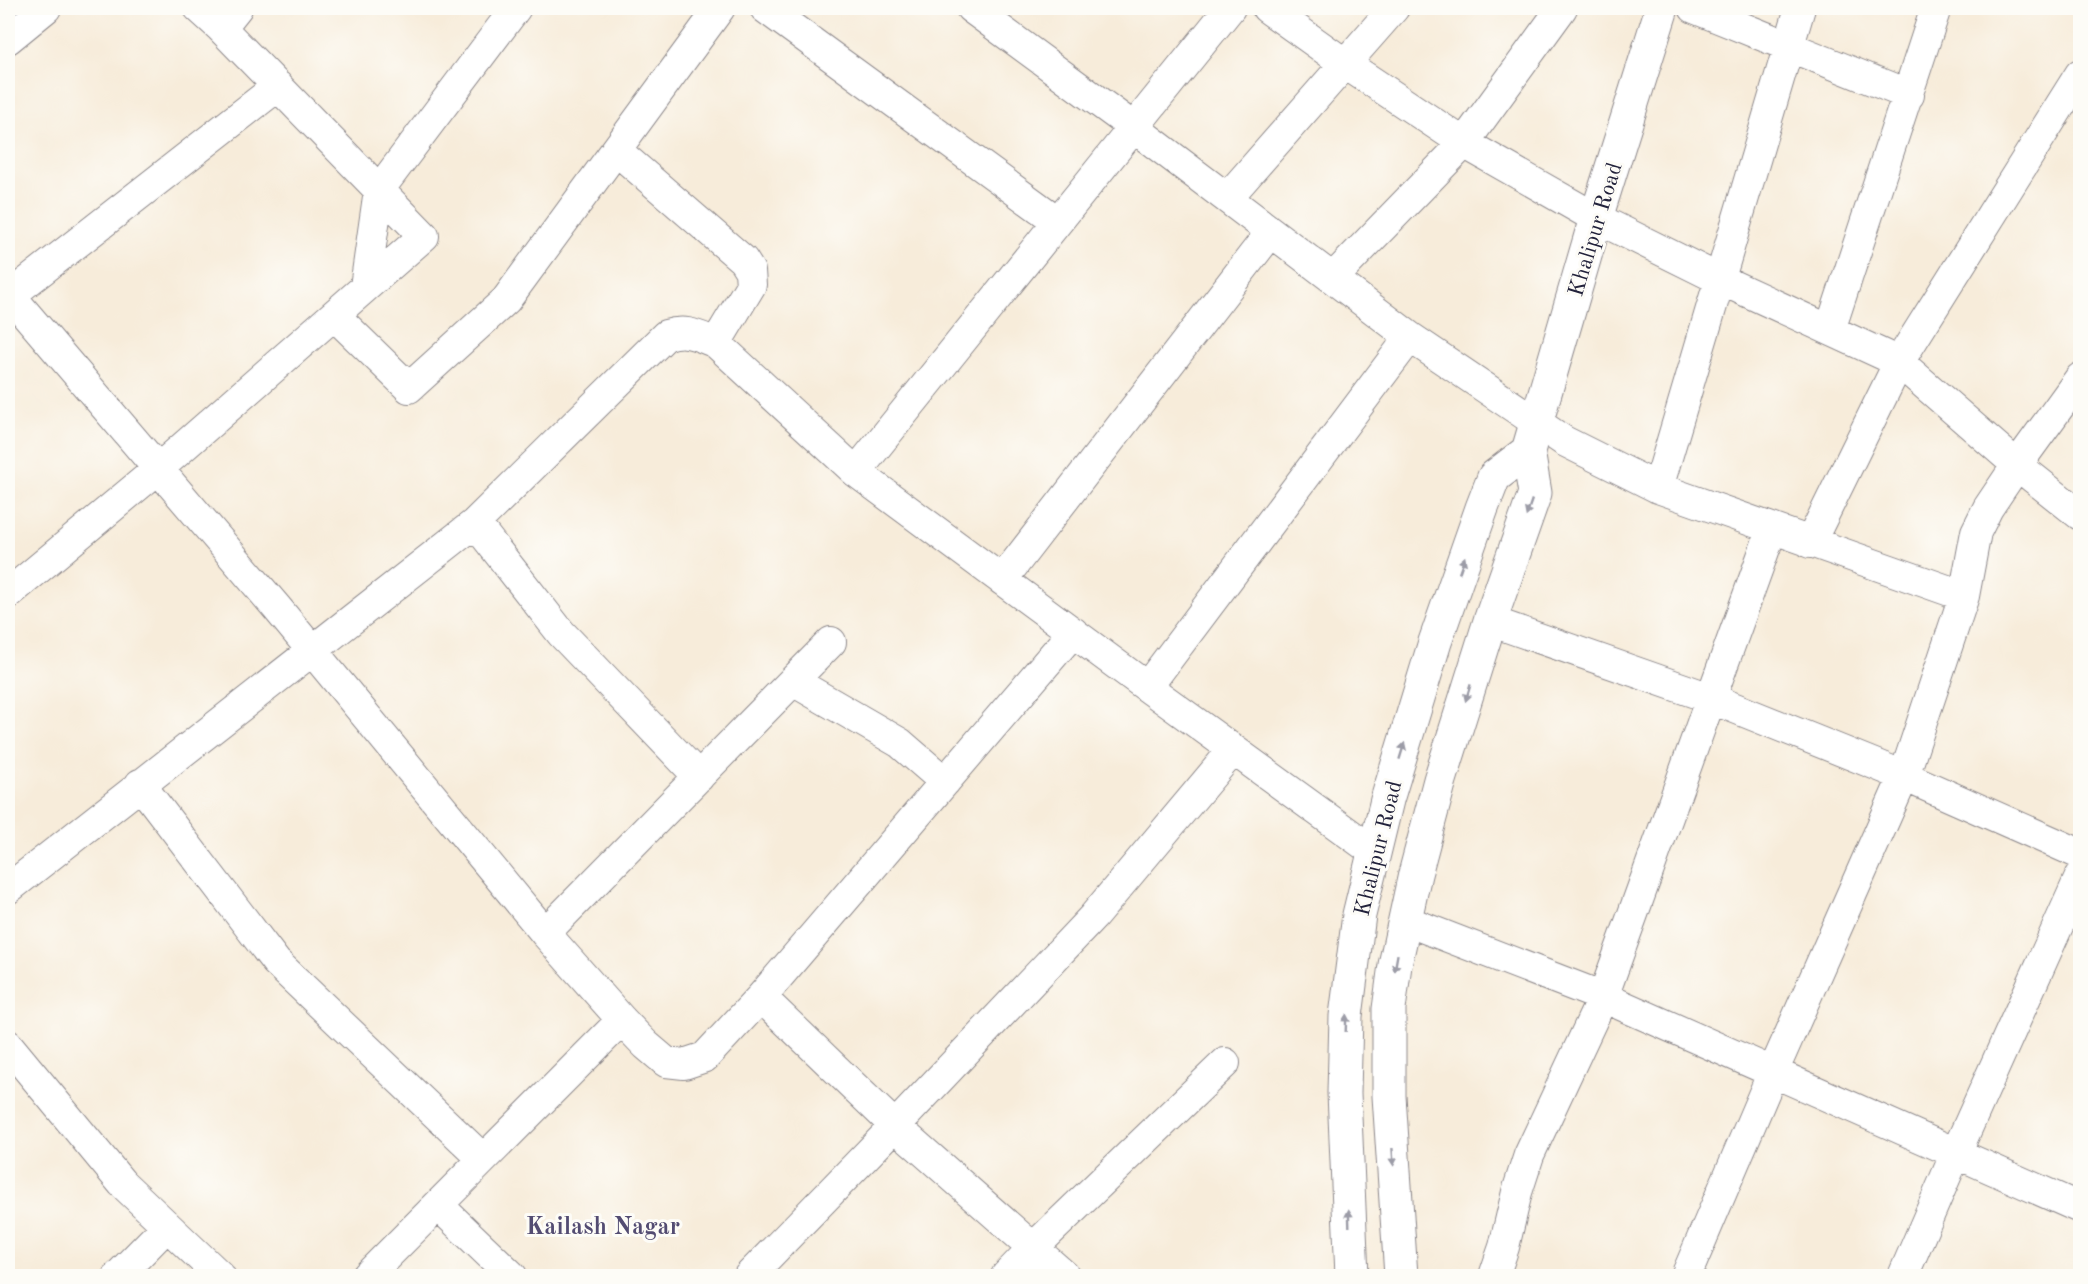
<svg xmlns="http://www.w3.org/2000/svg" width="2088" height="1284" viewBox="0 0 2088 1284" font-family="'Old Standard TT',serif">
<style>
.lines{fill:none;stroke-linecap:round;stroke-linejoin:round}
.street-casing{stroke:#8c878a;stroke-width:32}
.secondary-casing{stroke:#8c878a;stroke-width:35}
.street{stroke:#fff;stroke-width:30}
.secondary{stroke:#fff;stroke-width:33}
.oneway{fill:#9c9ca7}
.labels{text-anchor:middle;stroke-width:6;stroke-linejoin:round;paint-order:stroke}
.street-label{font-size:22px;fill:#22223b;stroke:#fdfcf7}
.neighbourhood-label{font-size:24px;font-weight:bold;fill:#534c72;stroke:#fdfcf7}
</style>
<rect width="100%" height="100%" fill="#fdfcf7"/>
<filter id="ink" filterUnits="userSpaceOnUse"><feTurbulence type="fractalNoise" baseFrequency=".0167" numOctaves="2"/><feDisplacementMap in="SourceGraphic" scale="12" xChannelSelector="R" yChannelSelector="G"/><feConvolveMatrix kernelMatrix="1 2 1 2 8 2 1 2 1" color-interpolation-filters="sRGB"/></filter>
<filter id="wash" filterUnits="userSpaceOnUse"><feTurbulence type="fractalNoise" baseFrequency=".008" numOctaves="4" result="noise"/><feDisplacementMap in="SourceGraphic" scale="24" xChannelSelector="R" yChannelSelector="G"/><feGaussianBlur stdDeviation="1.35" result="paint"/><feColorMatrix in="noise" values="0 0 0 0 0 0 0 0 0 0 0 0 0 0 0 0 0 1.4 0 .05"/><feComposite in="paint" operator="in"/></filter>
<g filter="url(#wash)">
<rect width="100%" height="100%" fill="#f7ecda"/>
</g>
<g filter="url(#ink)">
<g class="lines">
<defs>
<path id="street" d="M199 8 221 28
M765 8 1057 221
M971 8 1133 127 1410 337 1564 441 1658 488 1964 596
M1267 8 1344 63 1464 143 1596 218 1719 279 1899 362 2017 465 2080 515
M1694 8 1909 95
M8 39 46 8
M616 150 743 260 750 271 751 285 716 343
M1227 198 1394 8
M1333 278 1464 143 1562 8
M365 287 379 190 516 8
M8 293 277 608 545 933 622 1020 646 1045 666 1062 684 1064 705 1057 761 997 1073 632
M8 297 278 86
M334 315 409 388 506 300 720 8
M1830 330 1936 8
M856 472 1230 8
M1658 488 1800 8
M475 523 561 633 699 777
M1810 543 1899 362 2080 74
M1002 580 1271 232
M8 594 158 469 424 236 221 28 237 8
M1490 621 1710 698 1904 776 2080 854
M793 681 900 743 945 782
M1147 687 1410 337
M140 784 276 962 483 1159
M8 889 475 523 666 335C687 329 696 335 716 343L856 472 1147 687 1373 851
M1404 920 1603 997 2080 1208
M545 933 831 642
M761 997 895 1126 1065 1276
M8 1045 122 1183 220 1276
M438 1205 512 1276
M118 1276 167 1226
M367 1276 622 1020
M749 1276 895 1126 1093 917 1233 750
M1006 1276 1033 1248 1225 1063
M1494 1276 1504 1247 1517 1192 1529 1155 1603 997 1772 529
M1686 1276 1773 1072 1904 776 1964 596 1976 532 1988 508 2017 465 2080 378
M1903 1276 1956 1153 2080 877"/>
<path id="secondary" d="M1352 1276 1344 1093 1346 1016 1359 915 1387 800 1435 642 1482 508 1494 477 1528 451
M1401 1276 1389 1096V1009L1395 965 1415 874 1440 780 1490 621 1535 493 1528 451 1596 218 1662 8"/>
</defs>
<!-- street casing -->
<use href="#street" class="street-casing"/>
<!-- secondary casing -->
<use href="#secondary" class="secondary-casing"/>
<!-- street -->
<use href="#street" class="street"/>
<!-- secondary -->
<use href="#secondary" class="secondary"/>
</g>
<!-- one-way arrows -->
<defs><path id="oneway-solid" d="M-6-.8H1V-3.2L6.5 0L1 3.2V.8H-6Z" transform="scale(1.5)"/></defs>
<g class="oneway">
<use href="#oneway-solid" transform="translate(1529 508) rotate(109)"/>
<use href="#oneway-solid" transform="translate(1462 565) rotate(-71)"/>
<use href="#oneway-solid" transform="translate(1468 693) rotate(107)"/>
<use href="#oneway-solid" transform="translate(1402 751) rotate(-73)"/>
<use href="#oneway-solid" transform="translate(1396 963) rotate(100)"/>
<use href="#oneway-solid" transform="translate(1346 1023) rotate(-88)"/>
<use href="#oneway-solid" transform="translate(1393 1157) rotate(86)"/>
<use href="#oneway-solid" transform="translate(1349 1218) rotate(-92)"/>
</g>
</g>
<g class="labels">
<!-- street labels -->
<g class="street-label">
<text transform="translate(1594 229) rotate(-73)" y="8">Khalipur Road</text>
<text transform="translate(1377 848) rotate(-76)" y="8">Khalipur Road</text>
</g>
<!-- neighbourhood labels -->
<g class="neighbourhood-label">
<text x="603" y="1234">Kailash Nagar</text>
</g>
</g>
<!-- margin -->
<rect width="2088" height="1284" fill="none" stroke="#fdfcf7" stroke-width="30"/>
</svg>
